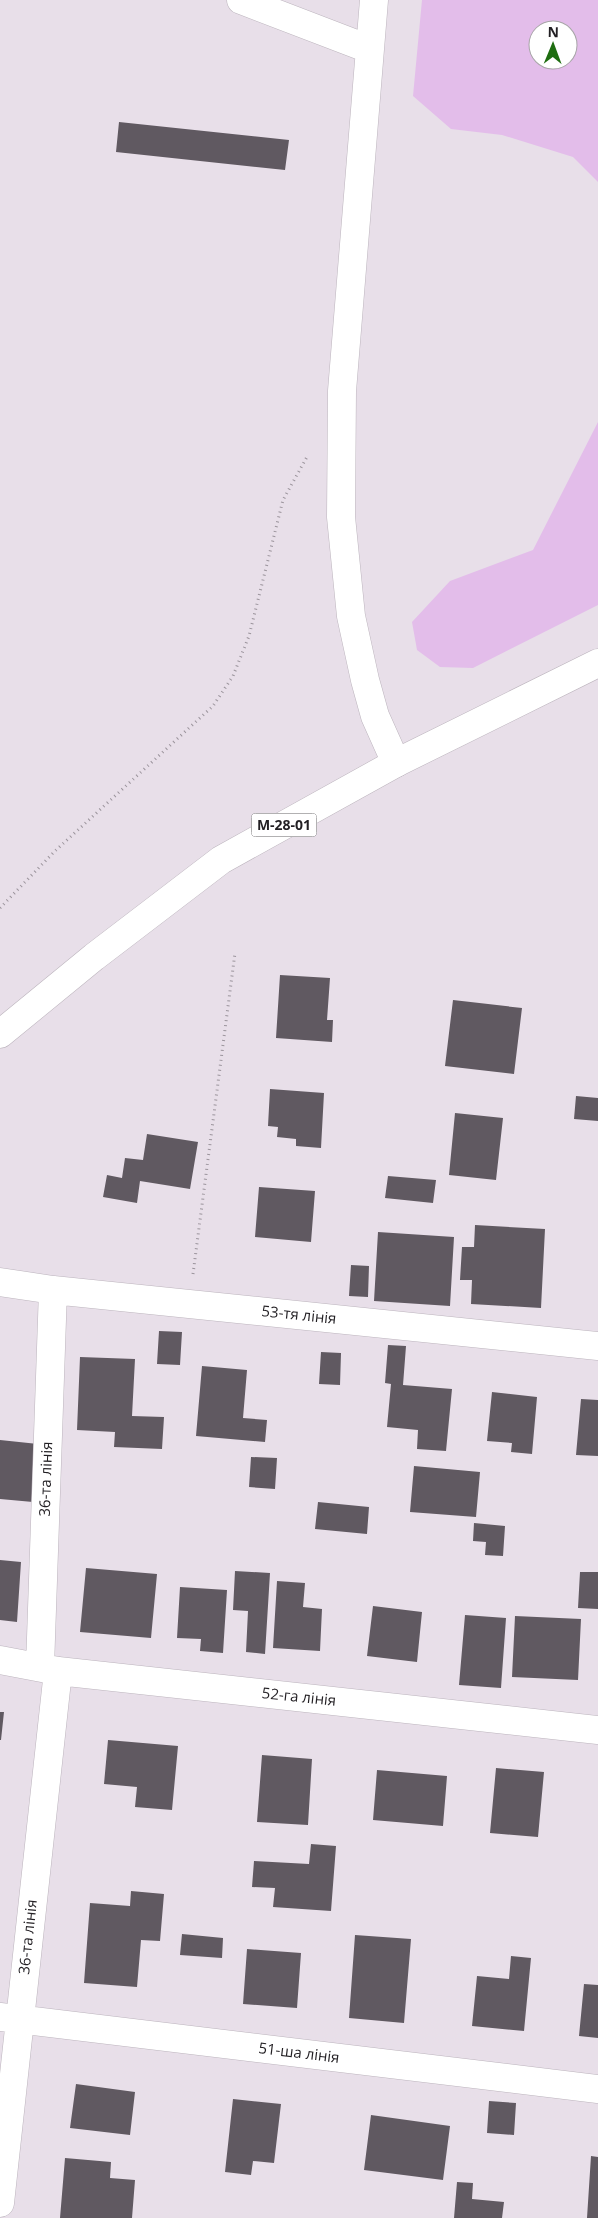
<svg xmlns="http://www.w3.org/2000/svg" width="598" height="2218" viewBox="0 0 598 2218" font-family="'Open Sans',sans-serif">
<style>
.green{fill:#e3bdea;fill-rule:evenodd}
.building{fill:#605961}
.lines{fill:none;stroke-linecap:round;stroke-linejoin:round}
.minor-casing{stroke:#bcb4bd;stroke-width:29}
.highway-casing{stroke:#bcb4bd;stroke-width:29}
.path{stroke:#9b949c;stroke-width:3;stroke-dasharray:1 4;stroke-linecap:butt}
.minor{stroke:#fff;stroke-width:28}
.highway{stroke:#fff;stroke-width:28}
.labels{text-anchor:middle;stroke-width:5;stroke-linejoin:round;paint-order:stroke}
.shield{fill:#fff;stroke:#646265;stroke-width:1}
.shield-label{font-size:14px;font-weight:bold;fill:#221f23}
.street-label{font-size:15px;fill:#221f23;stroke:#fff}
</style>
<rect width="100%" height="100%" fill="#e8dfe9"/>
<!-- green -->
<path class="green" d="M422 0H598V182L573 157 502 135 451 129 413 96ZM538 30H568V60H538Z
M598 422V605L473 668 440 667 417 650 412 622 450 581 533 550Z"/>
<!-- building -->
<path class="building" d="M119 122 289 140 285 170 116 152Z
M280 975 330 978 327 1020H333L332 1042 276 1038Z
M453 1000 522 1008 514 1074 445 1066Z
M270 1089 324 1093 321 1148 296 1146V1139L277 1137 278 1127 268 1126Z
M576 1096 598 1098V1121L574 1119Z
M455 1113 503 1118 496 1180 449 1175Z
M147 1134 198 1142 190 1189 140 1181 137 1203 103 1197 107 1175 122 1178 125 1158 143 1160Z
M388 1176 436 1180 433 1203 385 1198Z
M259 1187 315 1191 311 1242 255 1237Z
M475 1225 545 1229 541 1308 471 1304 472 1280H460L462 1247H474Z
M378 1232 454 1237 450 1306 374 1301Z
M351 1265 369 1266 368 1297 349 1296Z
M159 1331 182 1332 180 1365 157 1364Z
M388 1345 406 1346 403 1385 452 1389 446 1451 417 1449 418 1430 387 1427 391 1384 385 1383Z
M321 1352 341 1353 340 1385 319 1384Z
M80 1357 135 1359 132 1416 164 1417 162 1449 114 1447 115 1432 77 1430Z
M202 1366 247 1370 243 1418 267 1420 265 1442 196 1436Z
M492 1392 537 1397 532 1454 511 1452 512 1443 487 1441Z
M581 1399 598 1400V1456L576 1455Z
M0 1440 38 1444 33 1502 0 1499Z
M251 1457 277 1458 275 1489 249 1487Z
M414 1466 480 1472 476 1517 410 1512Z
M318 1502 369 1507 367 1534 315 1529Z
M474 1523 505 1526 503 1556 485 1555 486 1542 473 1541Z
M0 1560 21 1562 17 1622 0 1620Z
M86 1568 157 1574 151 1638 80 1632Z
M235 1571 270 1573 265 1654 246 1652 248 1611 233 1610Z
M580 1572H598V1609L578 1608Z
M277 1581 305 1583 303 1607 322 1609 320 1651 273 1648Z
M180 1587 227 1590 223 1653 200 1651 201 1639 177 1638Z
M373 1606 422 1612 417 1662 367 1656Z
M465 1615 506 1618 501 1688 459 1685Z
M515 1616 581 1619 578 1680 512 1677Z
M0 1712H4L1 1740H0Z
M108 1740 178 1746 172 1810 135 1807 137 1787 104 1784Z
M262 1755 312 1759 308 1825 257 1822Z
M496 1768 544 1772 538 1837 490 1833Z
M377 1770 447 1776 443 1826 373 1820Z
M311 1844 336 1846 331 1911 273 1907 275 1888 252 1887 254 1861 309 1864Z
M131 1891 164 1894 160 1941 141 1940 137 1987 84 1983 90 1903 130 1906Z
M182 1934 223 1938 222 1958 180 1955Z
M355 1935 411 1939 404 2023 349 2018Z
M247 1949 301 1953 297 2008 243 2004Z
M511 1956 531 1958 524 2031 472 2026 477 1976 509 1979Z
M584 1984 598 1985V2038L579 2036Z
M76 2084 135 2092 130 2135 70 2128Z
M233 2099 281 2104 274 2163 253 2161 251 2175 225 2172Z
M489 2101 516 2103 514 2135 487 2133Z
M371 2115 450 2126 443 2180 364 2170Z
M591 2156 598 2157V2218H587Z
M65 2158 111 2162 110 2178 135 2180 132 2218H60Z
M457 2182 473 2183 472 2199 504 2202 502 2218H454Z"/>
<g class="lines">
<defs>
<path id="minor" d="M241 0 369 49
M374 0 342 391 341 517 351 616 365 680 375 716 396 763
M0 1282 53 1290 598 1346
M0 1660 58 1671 598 1730
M40 1667 53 1290
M0 2017 598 2089
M0 2203 58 1671"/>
<path id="highway" d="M0 1034 94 957 221 860 396 763 598 663"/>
</defs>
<!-- minor casing -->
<use href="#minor" class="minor-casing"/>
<!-- highway casing -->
<use href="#highway" class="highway-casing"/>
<!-- path -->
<path class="path" d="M0 908 55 851 213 706 233 676 249 636 283 500 308 455
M193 1274 235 953"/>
<!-- minor -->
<use href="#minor" class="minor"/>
<!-- highway -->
<use href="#highway" class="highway"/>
</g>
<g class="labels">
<!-- shield labels -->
<rect class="shield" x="251.5" y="813.5" width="65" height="23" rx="4"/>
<g class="shield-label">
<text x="284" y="830">М-28-01</text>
</g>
<!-- street labels -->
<g class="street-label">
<text transform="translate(299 1315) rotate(6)" y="5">53-тя лінія</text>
<text transform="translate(46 1479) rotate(-88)" y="5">36-та лінія</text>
<text transform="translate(299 1697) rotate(6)" y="5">52-га лінія</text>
<text transform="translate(28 1937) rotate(-84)" y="5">36-та лінія</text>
<text transform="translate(299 2053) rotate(7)" y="5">51-ша лінія</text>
</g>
</g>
<!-- north arrow -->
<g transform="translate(553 45) rotate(1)"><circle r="24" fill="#ffffff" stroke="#a7a5a7"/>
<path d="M0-4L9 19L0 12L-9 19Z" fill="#1e6d11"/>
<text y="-8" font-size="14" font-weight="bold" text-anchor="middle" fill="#221f23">N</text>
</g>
</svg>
